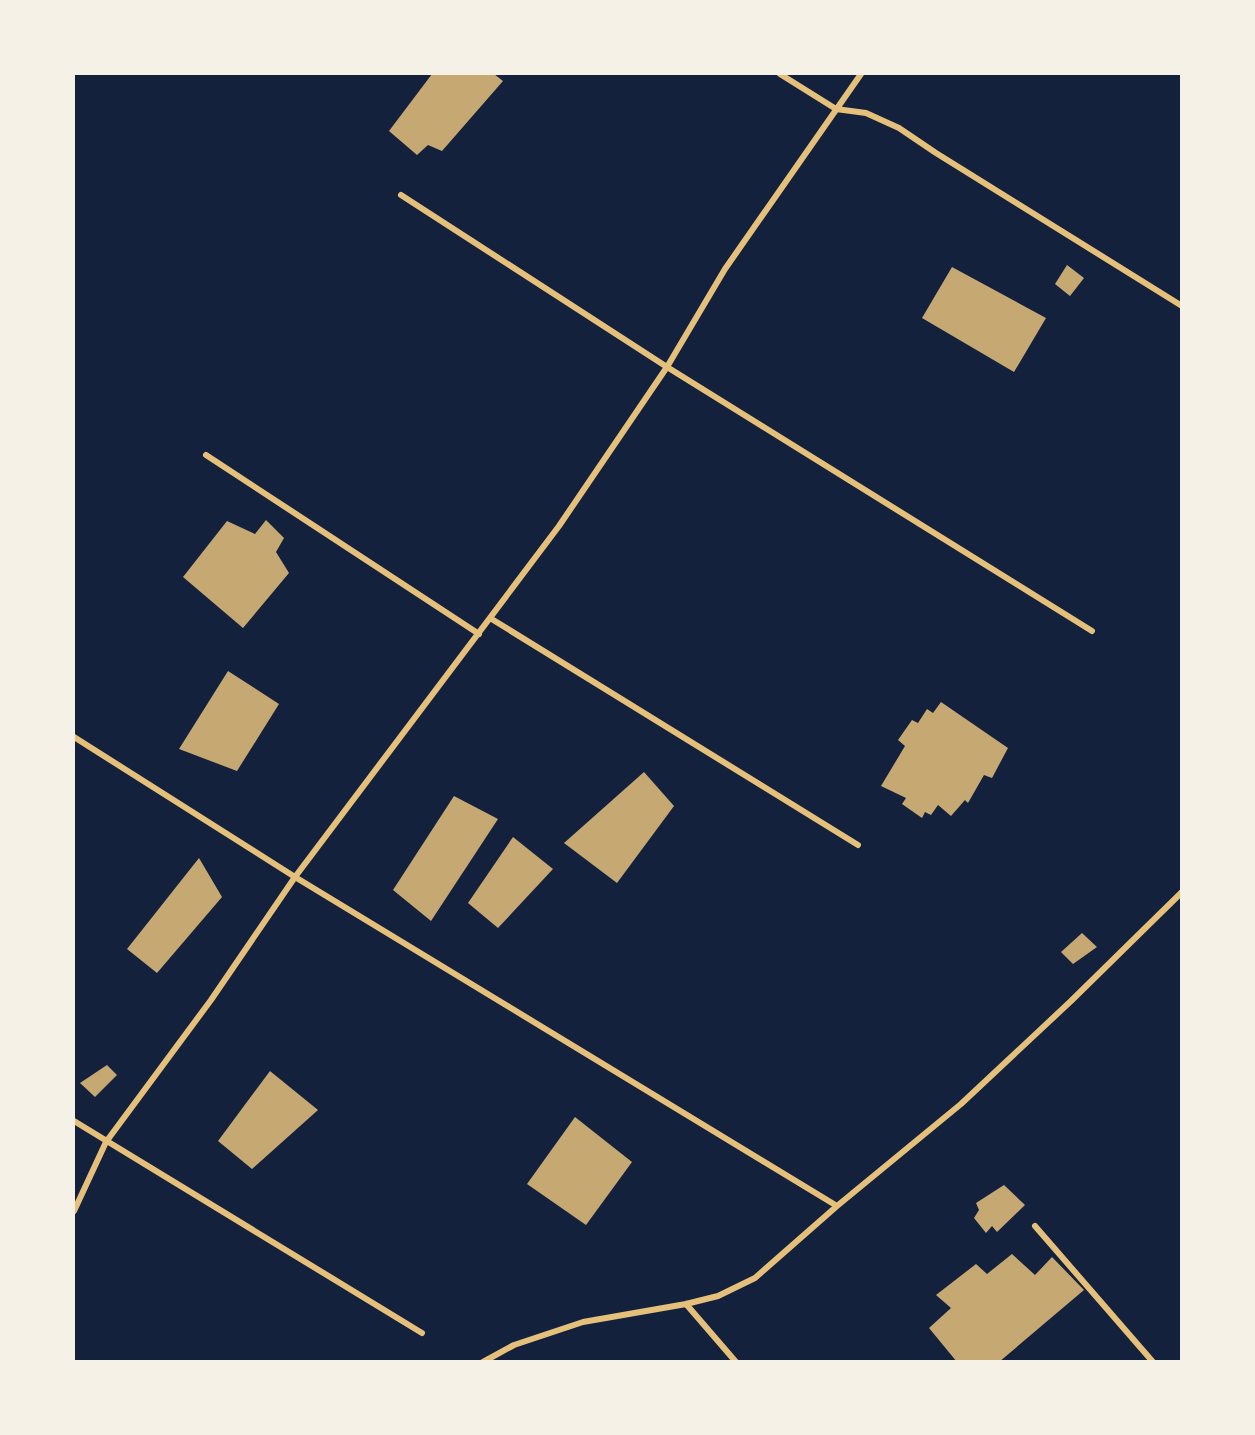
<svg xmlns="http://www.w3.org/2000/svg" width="1255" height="1435" viewBox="0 0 1255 1435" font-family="'Playfair Display',serif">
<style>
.building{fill:#c6a872}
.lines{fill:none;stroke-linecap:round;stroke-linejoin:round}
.minor{stroke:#e5c07b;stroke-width:6}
</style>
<rect width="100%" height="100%" fill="#14213d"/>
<!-- building -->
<path class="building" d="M432 74H494L503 81 442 151 428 145 417 155 389 131Z
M1067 265 1084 278 1070 296 1055 284Z
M952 267 1046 318 1014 372 922 318Z
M266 520 284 538 276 552 289 573 243 628 183 577 227 521 255 534Z
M228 671 279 704 237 771 179 749Z
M941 702 1008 748 992 778 984 775 968 803 965 800 951 816 938 805 931 815 925 812 922 818 902 804 906 798 881 786 905 746 898 740 912 720 918 723 927 709 933 713Z
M644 772 674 806 617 883 564 843Z
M454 796 498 819 431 921 393 890Z
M513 837 553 869 498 928 468 903Z
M199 858 222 897 157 973 127 949Z
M1082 933 1097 947 1073 964 1061 952Z
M107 1065 117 1075 95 1097 80 1083Z
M270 1071 318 1110 252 1169 218 1141Z
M575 1117 632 1162 586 1225 527 1184Z
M1004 1185 1025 1205 997 1232 992 1226 986 1233 974 1218 979 1210 976 1203Z
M1012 1254 1035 1275 1052 1257 1084 1290 999 1362H957L929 1328 951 1308 936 1295 976 1264 987 1274Z"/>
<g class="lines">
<!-- minor -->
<path class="minor" d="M780 74 836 109 866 113 899 128 936 153 1182 306
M401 195 667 367 1092 631
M206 455 479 634
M490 618 858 845
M74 737 295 877 837 1206
M74 1121 422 1333
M74 1211 106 1142 211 1000 295 877 559 526 667 367 725 269 861 74
M1035 1226 1153 1362
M686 1304 736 1362
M483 1362 514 1345 583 1322 686 1304 718 1296 755 1278 837 1206 961 1104 1071 1001 1182 892"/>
</g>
<!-- border -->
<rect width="1255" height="1435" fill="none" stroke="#f6f1e7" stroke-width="150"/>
</svg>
